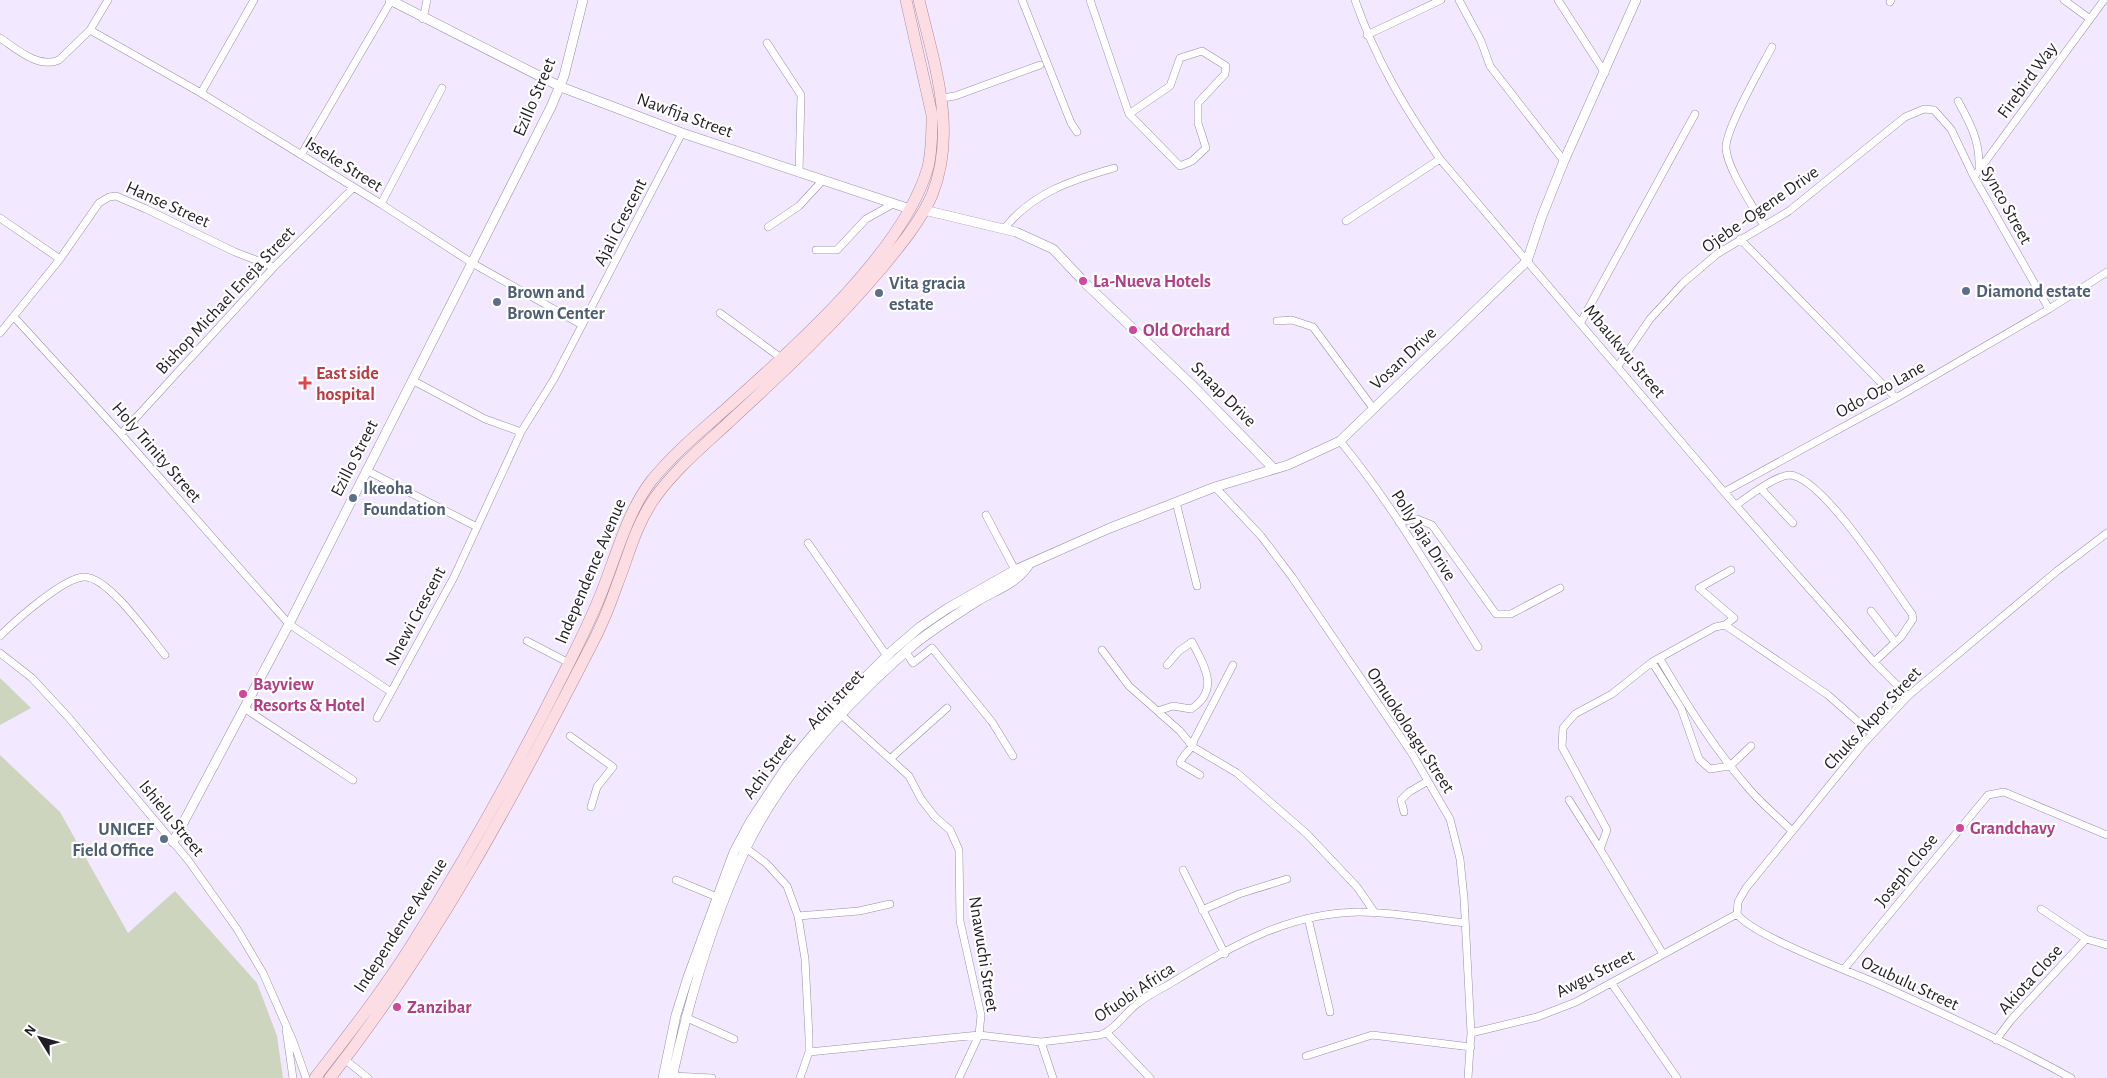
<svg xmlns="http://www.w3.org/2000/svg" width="2107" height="1078" viewBox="0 0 2107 1078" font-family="'Alegreya Sans',sans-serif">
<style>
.green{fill:#ced5bf}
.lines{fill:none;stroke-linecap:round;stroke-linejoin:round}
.minor-casing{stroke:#998ea7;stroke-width:8}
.tertiary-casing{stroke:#998ea7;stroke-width:10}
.primary-casing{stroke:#af8b96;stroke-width:12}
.minor{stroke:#fff;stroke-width:7}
.tertiary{stroke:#fff;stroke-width:9}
.primary{stroke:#fddde4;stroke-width:11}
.hotel-dot{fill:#d1479c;stroke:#fff;stroke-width:2}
.service-dot{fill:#5c6f8a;stroke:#fff;stroke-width:2}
.health-dot{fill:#e0444e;stroke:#fff;stroke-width:2}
.labels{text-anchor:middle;stroke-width:4.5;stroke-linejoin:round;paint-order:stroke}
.street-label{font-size:18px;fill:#211d26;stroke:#fff}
.hotel-label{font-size:18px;font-weight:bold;fill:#b23c85;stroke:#fff;text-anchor:start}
.service-label{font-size:18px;font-weight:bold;fill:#4e5e75;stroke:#fff;text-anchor:start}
.health-label{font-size:18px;font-weight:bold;fill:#be3a42;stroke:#fff;text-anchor:start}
</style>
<rect width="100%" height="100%" fill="#f2e8ff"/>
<!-- green -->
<path class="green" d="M0 678 31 708 0 725Z
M0 755 60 812 128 933 175 891 257 983 277 1036 283 1078H0Z"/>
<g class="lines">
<defs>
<path id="minor" d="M1022 0 1071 123 1077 132
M1090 0 1129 114 1180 166 1192 161 1206 148 1198 123V103L1225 74 1226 66 1202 51 1180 58 1170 86 1129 114
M1355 0C1376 60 1404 107 1440 159L1724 492 1874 662 1908 696
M1459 0 1481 41 1490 66 1564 161
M1558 0 1605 73
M2064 0 2090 19
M1890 2 1891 0
M423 19 427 0
M90 30 201 93 381 204 472 263 582 325
M1367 35 1441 0
M0 38C17 49 38 69 59 60L90 30 108 0
M767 43 801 95 799 173
M201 93 254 0
M942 98 955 96 1040 65
M1958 101C1970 123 1980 141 1979 167
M301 155 391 1
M1974 177 2104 0
M381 204 442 88
M0 218 60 259
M1346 221 1440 159
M1764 226C1753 206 1728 170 1726 149 1724 131 1762 66 1772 47
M768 227 799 206 822 181
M1004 229C1032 193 1072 180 1114 168
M1740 239 1896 398
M816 250H837L866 219 893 204
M720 313 781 358
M15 318 121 434 289 624 391 692
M1277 321 1292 320 1313 327 1373 408
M1581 322 1695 114
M0 333 60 259 99 203 109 197 116 196 146 209 235 252 274 267
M1618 366 1650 319 1683 283 1717 254 1789 211 1905 117 1924 109 1934 110 1951 129 1974 177 2049 309
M412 380 485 419 521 432 554 379 682 133
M121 434 274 267 353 188
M1340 441C1393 505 1434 578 1478 647
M366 470 477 527
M1215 487 1261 536 1292 577 1411 752 1450 819 1460 859 1464 898 1471 1033
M1761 489 1793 523
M1724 492 1896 398 2049 309 2107 272
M1176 502 1197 586
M1736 505C1749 496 1775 476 1789 475 1822 475 1892 587 1912 614L1913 619 1901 637 1874 662
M986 515 1015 570
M1399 522 1417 519 1432 525 1496 614H1511L1560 588
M808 543 887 656
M1871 611 1895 642
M1725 625 1734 618 1699 588 1731 570
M0 636C15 621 63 578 84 577 108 576 150 637 165 655
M527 641 569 663
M1102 650 1129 686 1180 731 1193 747 1237 773 1307 834 1357 887 1375 913
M906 652 913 663 932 648 992 722 1013 756
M0 653 32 678 69 718 188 860 237 929 263 973 293 1041 306 1078
M1660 659C1687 705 1715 750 1750 790 1763 805 1778 817 1792 831
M1652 662 1681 708 1699 759 1710 769 1730 766 1751 746
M244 708 353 780
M1158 711 1173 706 1191 709C1220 690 1205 667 1192 642L1179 651 1167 665
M838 712 909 776 921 799 935 817 950 830 959 850 960 921 981 1015 979 1035 959 1078
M377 718 454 577 521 432
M570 736 613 767 597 787 591 807
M890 759 947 708
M1200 775 1180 763C1183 753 1193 750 1194 740L1233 665
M1569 800 1600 849
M1404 812 1401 800 1409 792 1428 781
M742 845 767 864 787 886 798 916 805 959 809 1037V1052L800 1078
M1183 870 1225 954
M676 880 717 897
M2041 909 2086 939 2107 945
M1202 910 1239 894 1287 879
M1737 914 1738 902 1746 888 1864 743 1908 696 2057 571 2107 533
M1737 914C1752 935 1848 971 1876 983 1942 1013 2008 1043 2071 1078
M798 916 859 911 890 904
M1308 918 1330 1012
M1663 954 1600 849 1607 830 1562 747 1563 728 1575 714 1612 694 1652 662 1715 627 1725 625 1828 695 1872 734
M1844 969 1988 795 2004 792 2107 835
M1612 984 1677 1078
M685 1017 734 1039
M286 1029 293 1078
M1107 1033 1150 1078
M1996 1040 2011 1020 2086 939
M1041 1042 1053 1078
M809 1052 979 1035 1041 1042 1100 1035C1114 1031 1125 1013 1137 1004 1146 997 1156 991 1166 986 1228 949 1284 913 1359 912 1394 912 1430 919 1465 923
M1306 1056 1372 1035 1471 1047
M343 1058 368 1078
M673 1076 712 1078
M1468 1078 1471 1033 1537 1017 1576 1002 1737 914"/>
<path id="tertiary" d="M390 0 561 87 682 133 910 209
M924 210 1016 232 1053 249 1086 284 1191 384 1274 469
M173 842 289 624 551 107 564 76 583 0
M663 1078 676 1015 688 977 734 852 750 822 787 766 840 702 892 651 920 627 948 608 1015 570 1110 528 1215 487 1288 465 1340 441 1527 261 1542 216 1564 161 1636 0
M672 1078C689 999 712 921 746 848 783 772 848 702 911 647 932 629 956 615 979 600 998 589 1015 584 1028 566"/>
<path id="primary" d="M315 1078C348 1035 382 992 411 946 468 855 520 761 568 665 581 639 594 613 604 586 618 550 628 511 652 480 674 453 702 430 728 407 792 350 905 250 928 167 932 150 932 132 932 115L906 0
M330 1078C436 943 514 796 592 644 602 625 610 605 617 585 628 557 635 528 652 502 672 472 701 448 727 424 781 374 834 325 881 269 900 246 920 222 932 195 958 130 934 64 919 0"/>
</defs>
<!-- minor casing -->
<use href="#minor" class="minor-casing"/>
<!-- tertiary casing -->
<use href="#tertiary" class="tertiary-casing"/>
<!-- primary casing -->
<use href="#primary" class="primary-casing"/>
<!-- minor -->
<use href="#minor" class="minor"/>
<!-- tertiary -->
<use href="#tertiary" class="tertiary"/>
<!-- primary -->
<use href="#primary" class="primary"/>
</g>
<!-- markers -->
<g class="hotel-dot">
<circle cx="1083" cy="281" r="5"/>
<circle cx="1133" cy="330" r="5"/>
<circle cx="243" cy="694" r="5"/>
<circle cx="1960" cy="828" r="5"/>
<circle cx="397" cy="1007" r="5"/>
</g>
<g class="service-dot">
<circle cx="1966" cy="291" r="5"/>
<circle cx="879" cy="293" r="5"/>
<circle cx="497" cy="302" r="5"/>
<circle cx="353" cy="498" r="5"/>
<circle cx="164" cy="839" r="5"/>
</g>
<path class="health-dot" d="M302.5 375.5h5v5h5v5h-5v5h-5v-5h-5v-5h5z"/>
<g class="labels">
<!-- street labels -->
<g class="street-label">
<text transform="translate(2027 80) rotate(-54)" y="6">Firebird Way</text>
<text transform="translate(534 97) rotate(-67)" y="6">Ezillo Street</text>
<text transform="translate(685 115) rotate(20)" y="6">Nawfija Street</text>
<text transform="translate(344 164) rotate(32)" y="6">Isseke Street</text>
<text transform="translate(168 204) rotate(24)" y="6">Hanse Street</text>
<text transform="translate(2007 205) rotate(61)" y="6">Synco Street</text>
<text transform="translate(1760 209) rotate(-35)" y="6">Ojebe -Ogene Drive</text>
<text transform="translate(620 222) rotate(-63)" y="6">Ajali Crescent</text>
<text transform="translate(225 300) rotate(-47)" y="6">Bishop Michael Eneja Street</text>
<text transform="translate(1625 351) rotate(50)" y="6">Mbaukwu Street</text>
<text transform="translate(1403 358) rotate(-43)" y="6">Vosan Drive</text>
<text transform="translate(1880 389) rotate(-29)" y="6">Odo-Ozo Lane</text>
<text transform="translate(1224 394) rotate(45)" y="6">Snaap Drive</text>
<text transform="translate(157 452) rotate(49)" y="6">Holy Trinity Street</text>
<text transform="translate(354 458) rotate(-63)" y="6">Ezillo Street</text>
<text transform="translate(1424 535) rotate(57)" y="6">Polly Jaja Drive</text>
<text transform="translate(590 571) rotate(-67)" y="6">Independence Avenue</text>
<text transform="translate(415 616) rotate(-62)" y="6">Nnewi Crescent</text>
<text transform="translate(835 699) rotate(-47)" y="6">Achi street</text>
<text transform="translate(1872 718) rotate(-47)" y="6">Chuks Akpor Street</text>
<text transform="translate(1411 730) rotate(57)" y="6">Omuokoloagu Street</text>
<text transform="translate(769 766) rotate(-54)" y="6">Achi Street</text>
<text transform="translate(172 818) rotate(51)" y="6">Ishielu Street</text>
<text transform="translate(1906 870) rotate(-51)" y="6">Joseph Close</text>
<text transform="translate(400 925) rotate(-57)" y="6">Independence Avenue</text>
<text transform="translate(984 954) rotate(81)" y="6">Nnawuchi Street</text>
<text transform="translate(1595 973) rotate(-27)" y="6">Awgu Street</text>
<text transform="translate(2030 979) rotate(-48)" y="6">Akiota Close</text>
<text transform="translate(1910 983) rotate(25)" y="6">Ozubulu Street</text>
<text transform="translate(1134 992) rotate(-34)" y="6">Ofuobi Africa</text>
</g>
<!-- hotel labels -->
<g class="hotel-label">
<text x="1093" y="287">La-Nueva Hotels</text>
<text x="1143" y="336">Old Orchard</text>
<text x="253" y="690">Bayview<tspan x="253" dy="21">Resorts &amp; Hotel</tspan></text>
<text x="1970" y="834">Grandchavy</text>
<text x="407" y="1013">Zanzibar</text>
</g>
<!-- service labels -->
<g class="service-label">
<text x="889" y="289">Vita gracia<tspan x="889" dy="21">estate</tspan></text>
<text x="1976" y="297">Diamond estate</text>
<text x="507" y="298">Brown and<tspan x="507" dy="21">Brown Center</tspan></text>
<text x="363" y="494">Ikeoha<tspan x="363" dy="21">Foundation</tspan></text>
<text x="154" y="835" text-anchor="end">UNICEF<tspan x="154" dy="21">Field Office</tspan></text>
</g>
<!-- health labels -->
<g class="health-label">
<text x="316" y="379">East side<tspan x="316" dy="21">hospital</tspan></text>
</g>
</g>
<!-- north arrow -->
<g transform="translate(40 1038) rotate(307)" stroke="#ffffff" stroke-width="4" paint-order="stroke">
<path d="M0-4L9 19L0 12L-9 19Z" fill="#211d26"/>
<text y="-8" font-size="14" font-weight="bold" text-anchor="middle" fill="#211d26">N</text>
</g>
</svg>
